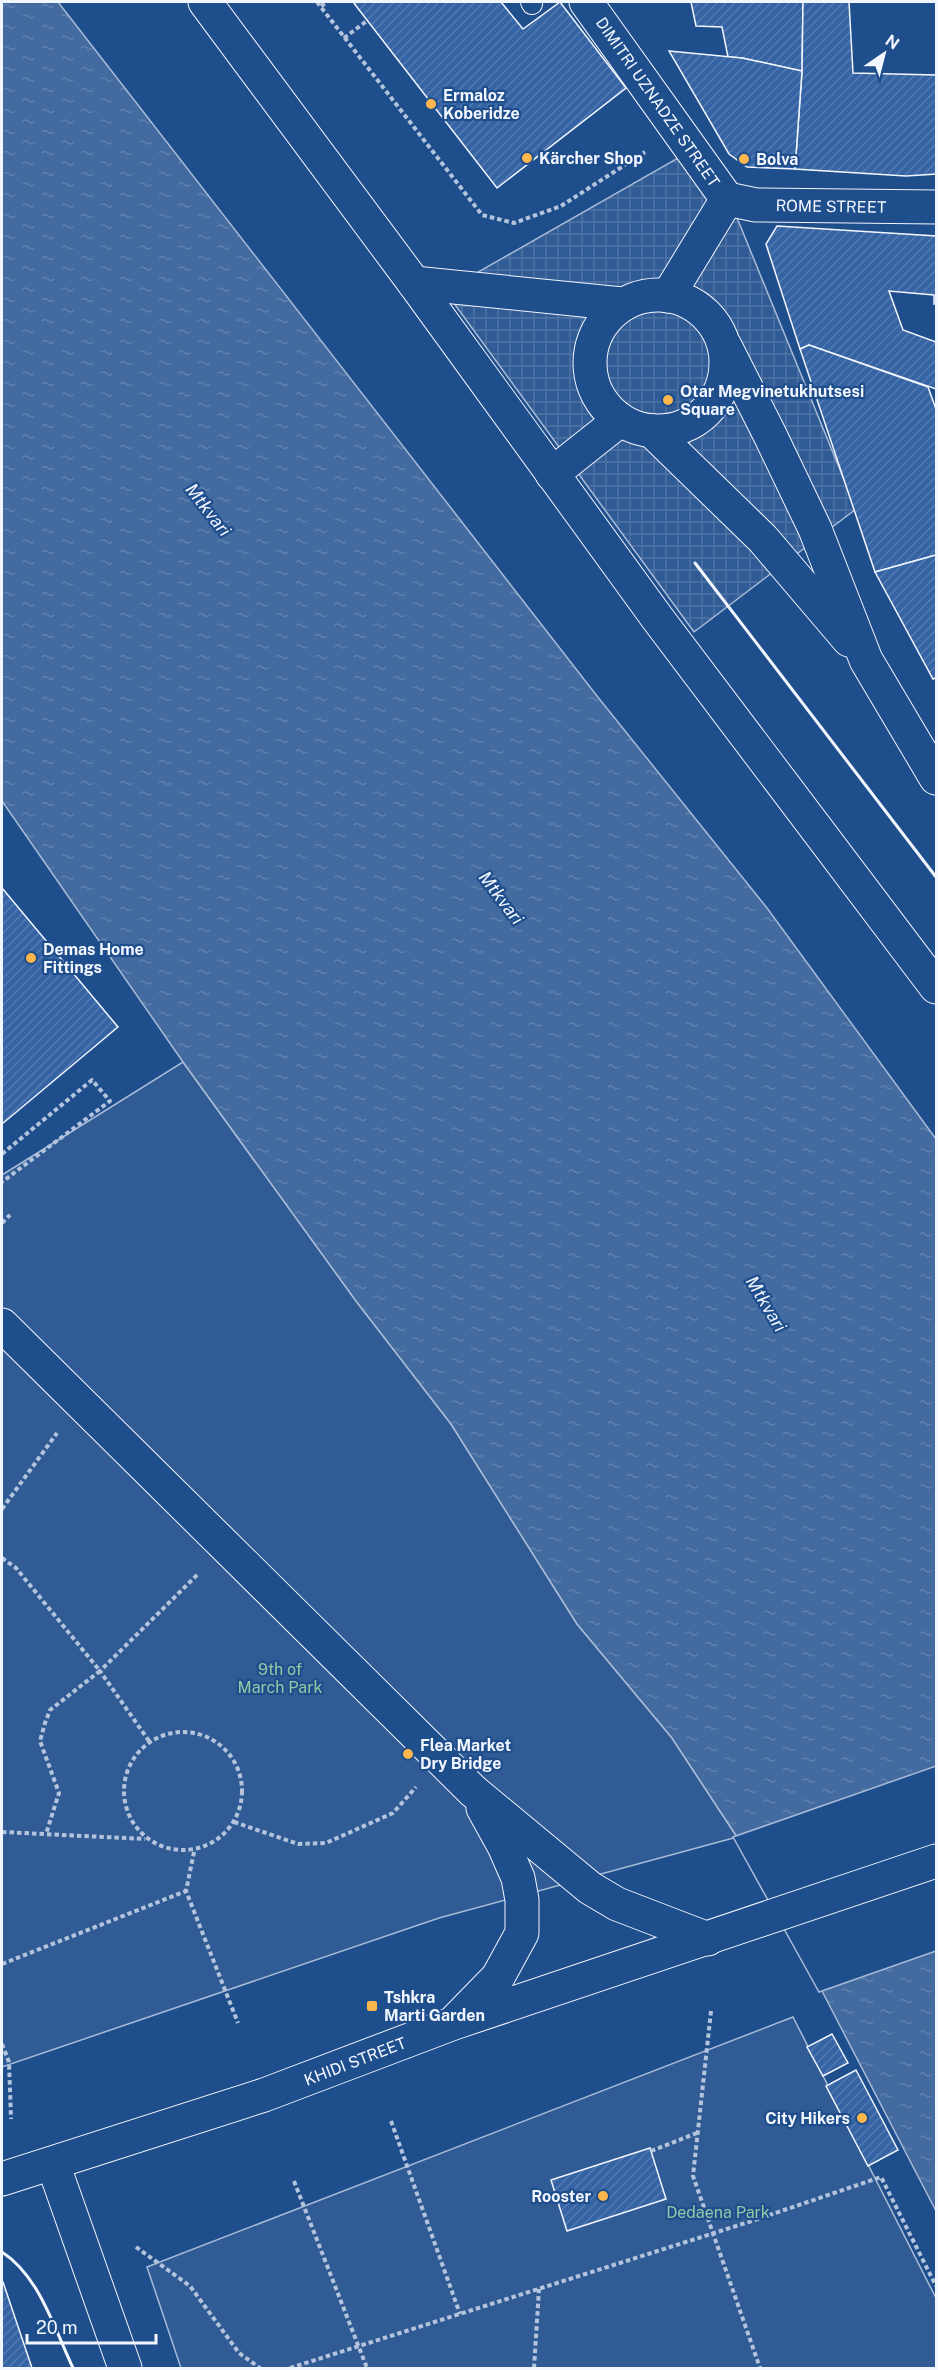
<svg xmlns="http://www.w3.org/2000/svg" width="938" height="2370" viewBox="0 0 938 2370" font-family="'Public Sans',sans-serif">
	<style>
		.built { fill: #305b95; stroke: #a8bbd7; stroke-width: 1.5 }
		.plaza { fill: url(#plaza-grid); stroke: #a8bbd7; stroke-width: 1.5 }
		.water { fill: url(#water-ripples); stroke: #a8bbd7; stroke-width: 1.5 }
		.pier { fill: #1f4e8c; stroke: #a8bbd7; stroke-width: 1.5 }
		.building { fill: url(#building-hatch); stroke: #f2f6ff; stroke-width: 1.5 }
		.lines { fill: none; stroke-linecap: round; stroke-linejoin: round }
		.service-casing { stroke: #f2f6ff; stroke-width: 22 }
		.minor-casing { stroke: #f2f6ff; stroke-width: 35 }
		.tertiary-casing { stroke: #f2f6ff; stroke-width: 35 }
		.primary-casing { stroke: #f2f6ff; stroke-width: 35 }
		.path { stroke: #b3c4dc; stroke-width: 4; stroke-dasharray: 4.5 3; stroke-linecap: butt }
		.service { stroke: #1f4e8c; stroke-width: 20 }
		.minor { stroke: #1f4e8c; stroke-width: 33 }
		.tertiary { stroke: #1f4e8c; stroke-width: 33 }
		.primary { stroke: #1f4e8c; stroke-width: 33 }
		.wall { stroke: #f2f6ff; stroke-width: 3 }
		.poi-dot { fill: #ffb74d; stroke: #1f4e8c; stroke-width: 2 }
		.labels { text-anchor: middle; stroke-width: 4.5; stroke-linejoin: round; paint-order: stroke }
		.poi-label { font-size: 16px; font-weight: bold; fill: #f2f6ff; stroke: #1f4e8c; text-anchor: start }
		.street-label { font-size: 16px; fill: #f2f6ff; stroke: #1f4e8c }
		.park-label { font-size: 16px; fill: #97c8a6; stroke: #1f4e8c }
		.water-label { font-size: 18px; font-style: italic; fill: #f2f6ff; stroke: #1f4e8c }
	</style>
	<defs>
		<pattern id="plaza-grid" width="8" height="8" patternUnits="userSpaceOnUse" patternTransform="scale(1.5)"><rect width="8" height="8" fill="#305b95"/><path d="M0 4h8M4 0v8" fill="none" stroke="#4e73a5"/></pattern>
		<pattern id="water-ripples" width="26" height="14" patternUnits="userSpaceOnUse" patternTransform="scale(1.5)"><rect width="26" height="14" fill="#446ba0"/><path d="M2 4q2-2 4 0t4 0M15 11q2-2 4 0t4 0" fill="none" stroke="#5f81ae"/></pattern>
		<pattern id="building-hatch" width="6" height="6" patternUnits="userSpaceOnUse" patternTransform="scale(1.5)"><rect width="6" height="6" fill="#3563a3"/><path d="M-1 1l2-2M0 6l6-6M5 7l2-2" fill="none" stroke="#537ab1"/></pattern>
	</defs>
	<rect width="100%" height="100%" fill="#1f4e8c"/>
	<g class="built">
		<path d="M183 1062 356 1301 451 1424 577 1624 672 1738 737 1837 439 1918 2 2067V1175Z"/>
		<path d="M793 2017 936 2298V2368H181L147 2267Z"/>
	</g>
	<path class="plaza" d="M706 142 856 509 694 632 445 291Z"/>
	<path class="water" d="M2 2H58L597 696 767 908 936 1139V2211L823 1993 737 1837 672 1738 577 1624 451 1424 356 1301 183 1062 2 801Z"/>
	<path class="pier" d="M936 1766V1951L819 1992 733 1837Z"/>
	<g class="building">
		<path d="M353 2H501L523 29 560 2 626 88 497 188Z"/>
		<path d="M691 2H803L802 71 742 58 728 57 722 27 696 26Z"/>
		<path d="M803 2H849L853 73 936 75V174L906 176 795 169 802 71Z"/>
		<path d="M669 51 742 58 802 71 795 169 747 167 729 154Z"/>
		<path d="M777 226 936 236V304H934V295L889 291 903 330 936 342V389L809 345 800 349 766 244Z"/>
		<path d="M809 345 928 387 936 409V555L875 572 800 349Z"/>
		<path d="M936 555V678L933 679 875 572Z"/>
		<path d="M2 888 118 1027 2 1124Z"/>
		<path d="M832 2034 848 2063 823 2076 807 2047Z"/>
		<path d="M856 2070 898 2150 868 2166 826 2086Z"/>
		<path d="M650 2148 666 2199 567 2231 551 2180Z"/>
		<path d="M2 2281 3 2282 32 2368H2Z"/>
	</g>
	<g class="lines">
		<defs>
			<path id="service" d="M531 2 532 4"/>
			<g id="minor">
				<path d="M586 2 727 199"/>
				<path d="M727 199 756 205 936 207"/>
				<path d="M668 296 727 199"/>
			</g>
			<g id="tertiary">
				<path d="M414 283 622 304"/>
				<circle cx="658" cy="363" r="68"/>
				<path d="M725 346 770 435 815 529 866 660 936 778"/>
				<path d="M652 431 763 539 849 640"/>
				<path d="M552 474 620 420"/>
				<path d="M2 1325 473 1791 590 1888 617 1904 708 1939"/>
				<path d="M457 2019 498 1977 522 1933V1900L518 1878 504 1846 483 1808"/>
				<path d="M53 2164 125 2368"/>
				<path d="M2 2179 264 2095 454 2023 936 1861"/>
			</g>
			<path id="primary" d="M205 2 414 283 658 619 936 987"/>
		</defs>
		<use href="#service" class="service-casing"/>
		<use href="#minor" class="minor-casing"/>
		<use href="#tertiary" class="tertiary-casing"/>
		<use href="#primary" class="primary-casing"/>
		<g class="path">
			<path d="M317 2 482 215 514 223 561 206 645 152"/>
			<path d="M321 6 327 2"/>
			<path d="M344 38 368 20"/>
			<path d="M2 1154 92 1080 110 1101 2 1182"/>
			<path d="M2 1223 10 1215"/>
			<path d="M2 1509 57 1433"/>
			<path d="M2 1558 16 1568 100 1671 50 1710 45 1723 40 1741 59 1793 46 1834"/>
			<circle cx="183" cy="1791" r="59"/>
			<path d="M149 1741 100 1671 198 1574"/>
			<path d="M234 1822 298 1844 326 1843 393 1813 416 1787"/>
			<path d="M2 1832 145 1839"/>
			<path d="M194 1852 186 1891 238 2023"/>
			<path d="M2 1964 186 1891"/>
			<path d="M711 2011 693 2176 760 2368"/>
			<path d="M2 2044 9 2062 11 2119"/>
			<path d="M391 2121 460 2314"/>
			<path d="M651 2151 697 2133"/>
			<path d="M294 2181 367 2368"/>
			<path d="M136 2247 190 2286 239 2353 260 2368"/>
			<path d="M290 2368 755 2220 881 2177 936 2286"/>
			<path d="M534 2368 539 2289"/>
		</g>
		<use href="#service" class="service"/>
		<use href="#minor" class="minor"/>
		<use href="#tertiary" class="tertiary"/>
		<use href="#primary" class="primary"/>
		<g class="wall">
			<path d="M695 563 936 877"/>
			<path d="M2 2252C40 2277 54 2328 73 2368"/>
		</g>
	</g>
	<g class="poi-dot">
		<circle cx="431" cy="104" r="6"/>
		<circle cx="527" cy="158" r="6"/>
		<circle cx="744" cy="159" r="6"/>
		<circle cx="668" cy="400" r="6"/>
		<circle cx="31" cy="958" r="6"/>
		<circle cx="408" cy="1754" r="6"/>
		<rect x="366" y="2000" width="12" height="12" rx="3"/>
		<circle cx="862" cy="2118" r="6"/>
		<circle cx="603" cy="2196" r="6"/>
	</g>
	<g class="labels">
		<g class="poi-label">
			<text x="443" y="101">Ermaloz<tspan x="443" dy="18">Koberidze</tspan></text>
			<text x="539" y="164">Kärcher Shop</text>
			<text x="756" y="165">Bolva</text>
			<text x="680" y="397">Otar Megvinetukhutsesi<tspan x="680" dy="18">Square</tspan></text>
			<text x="43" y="955">Demas Home<tspan x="43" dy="18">Fittings</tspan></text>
			<text x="420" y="1751">Flea Market<tspan x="420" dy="18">Dry Bridge</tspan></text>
			<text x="384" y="2003">Tshkra<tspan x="384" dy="18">Marti Garden</tspan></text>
			<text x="850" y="2124" text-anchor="end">City Hikers</text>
			<text x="591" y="2202" text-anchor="end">Rooster</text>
		</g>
		<g class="street-label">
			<text transform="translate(658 102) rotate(55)" y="6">DIMITRI UZNADZE STREET</text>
			<text transform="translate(831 206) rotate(1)" y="6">ROME STREET</text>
			<text transform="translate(355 2061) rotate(-21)" y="6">KHIDI STREET</text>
		</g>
		<g class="park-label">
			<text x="280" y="1675">9th of<tspan x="280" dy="18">March Park</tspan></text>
			<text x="718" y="2218">Dedaena Park</text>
		</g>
		<g class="water-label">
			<text transform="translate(208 510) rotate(52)" y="6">Mtkvari</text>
			<text transform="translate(501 898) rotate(53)" y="6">Mtkvari</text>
			<text transform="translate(766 1304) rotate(59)" y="6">Mtkvari</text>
		</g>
	</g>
	<rect width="938" height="2370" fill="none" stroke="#f2f6ff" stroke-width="6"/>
	<g transform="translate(884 54) rotate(35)" stroke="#1f4e8c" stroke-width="4.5" paint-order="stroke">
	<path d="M0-4.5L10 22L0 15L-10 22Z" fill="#f2f6ff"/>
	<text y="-9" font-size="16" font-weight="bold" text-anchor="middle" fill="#f2f6ff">N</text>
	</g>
	<path d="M27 2334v9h129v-9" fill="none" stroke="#f2f6ff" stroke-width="3"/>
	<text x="36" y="2334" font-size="18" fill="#f2f6ff" stroke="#1f4e8c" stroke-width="4.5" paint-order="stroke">20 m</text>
</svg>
